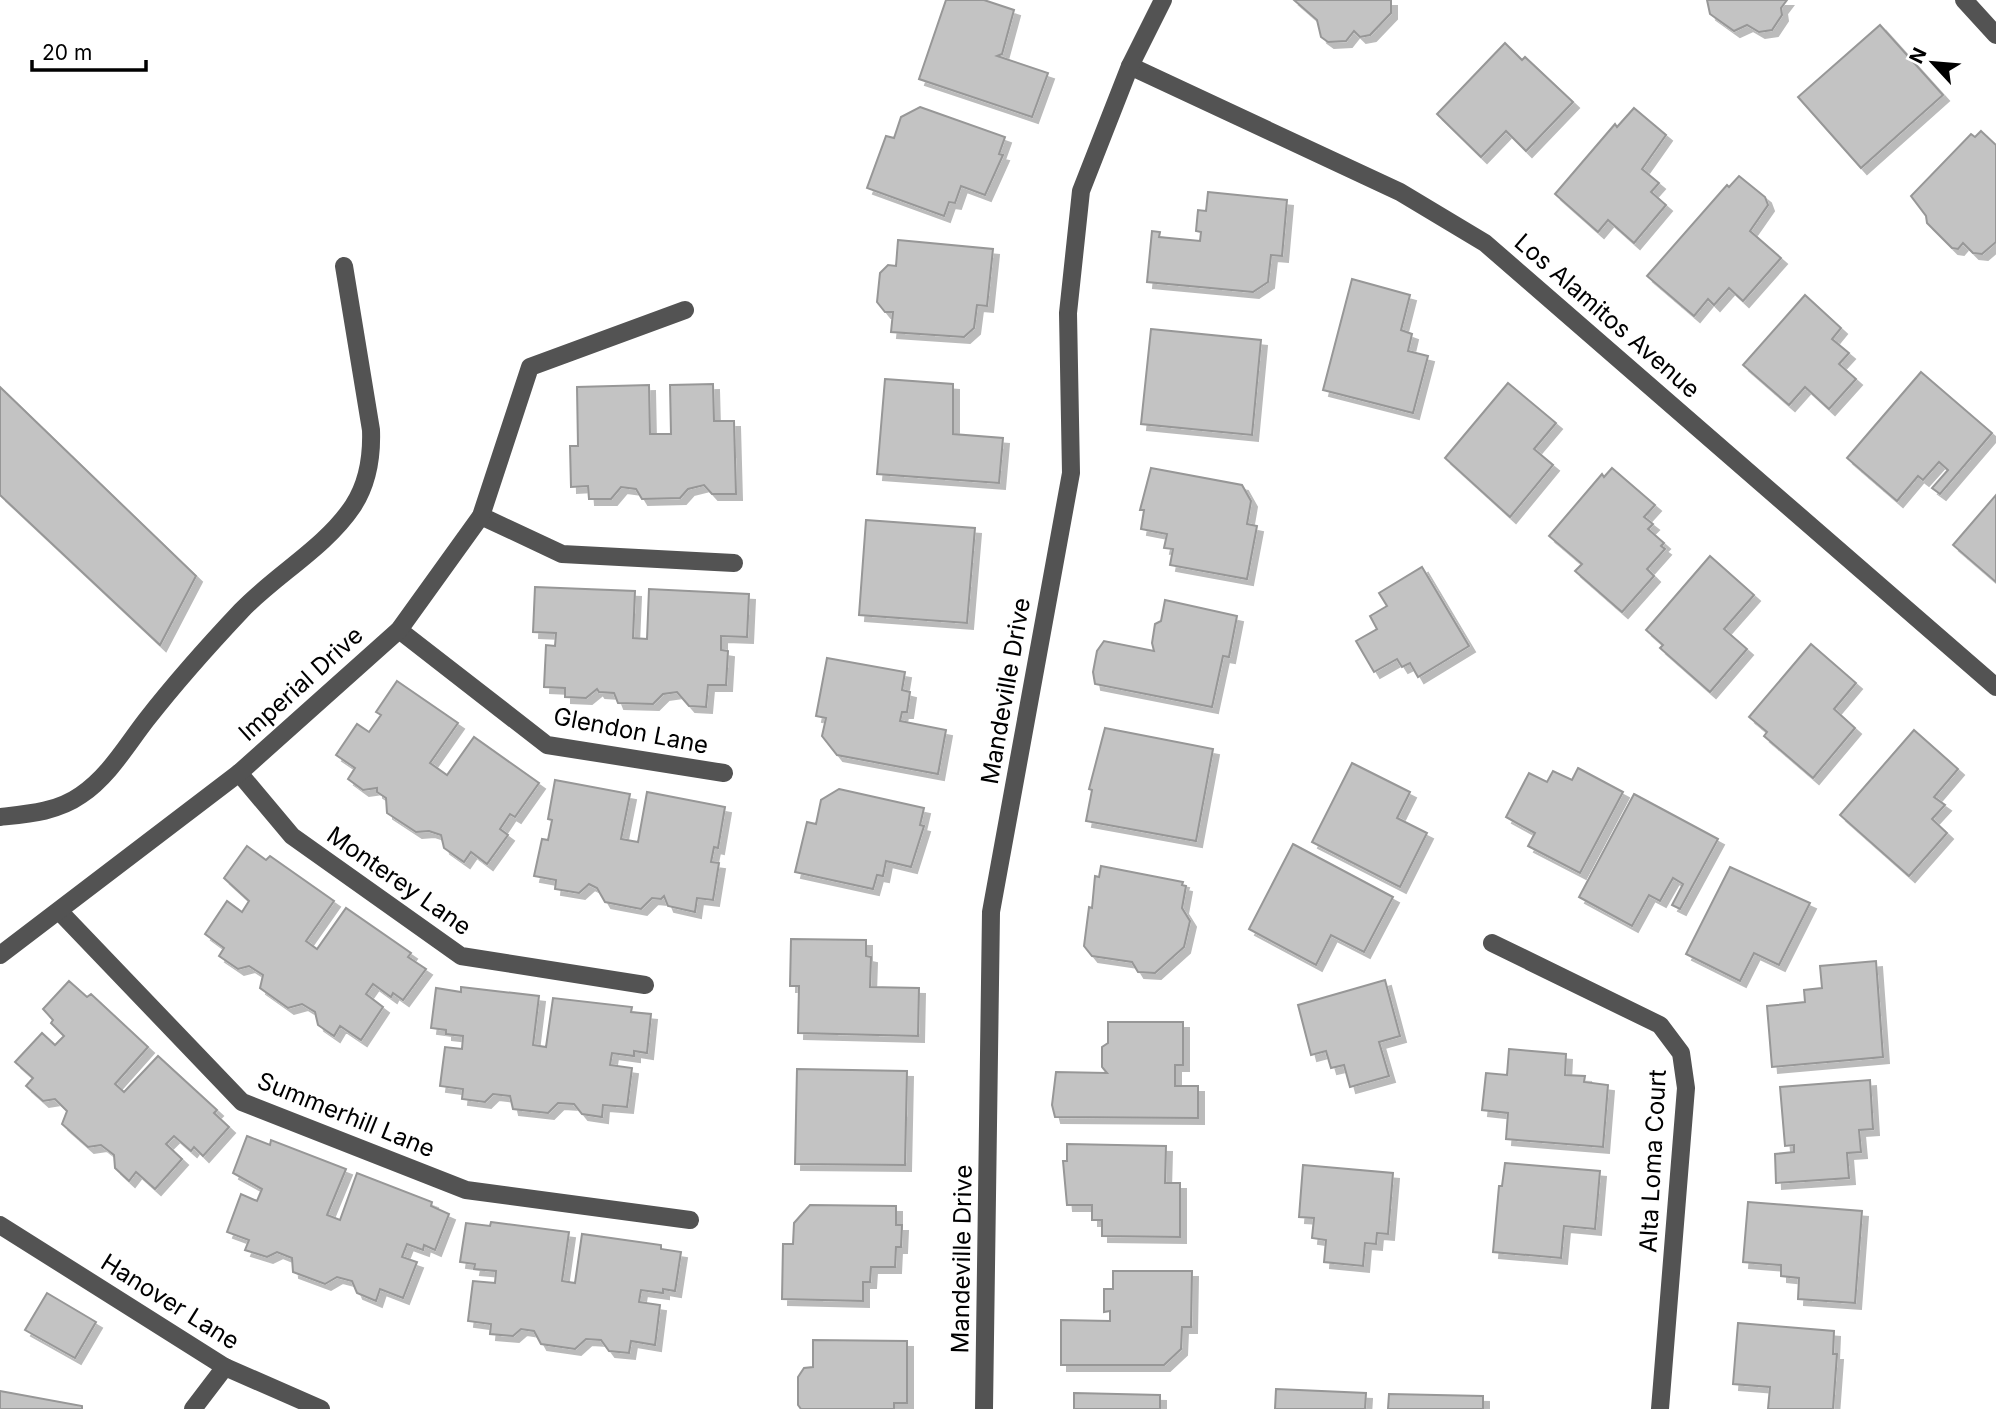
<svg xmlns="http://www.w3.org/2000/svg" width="1996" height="1409" viewBox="0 0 1996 1409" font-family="Inter,sans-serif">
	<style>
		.building { fill: #c3c3c3; stroke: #979797; stroke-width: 2; filter: url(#shadow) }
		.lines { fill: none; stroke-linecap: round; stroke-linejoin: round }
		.minor { stroke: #535353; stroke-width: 18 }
		.labels { text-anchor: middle; stroke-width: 5; stroke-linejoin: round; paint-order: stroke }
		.street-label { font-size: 24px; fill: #000; stroke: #fff }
	</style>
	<defs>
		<filter id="shadow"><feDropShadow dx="6" dy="6" stdDeviation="0" flood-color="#0004"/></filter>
	</defs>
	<rect width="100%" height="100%" fill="#fff"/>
	<g class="building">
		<path d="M946 0H984L1014 10 1002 54 997 56 1048 73 1032 117 919 79Z"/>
		<path d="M1294 0H1391V13L1370 35 1360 37 1354 31 1346 41 1328 42 1321 37 1317 20Z"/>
		<path d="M1707 0H1787L1781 8 1782 15 1772 30 1759 32 1747 25 1734 31 1710 14Z"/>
		<path d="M1880 25 1943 95 1861 168 1798 97Z"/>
		<path d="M1505 43 1522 60 1525 57 1573 102 1526 151 1506 131 1481 157 1437 114Z"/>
		<path d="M920 107 1005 137 999 154 1003 155 985 195 961 186 955 203 949 202 944 216 867 188 886 136 894 138 901 117Z"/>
		<path d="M1634 108 1666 135 1642 169 1659 183 1651 192 1666 205 1634 243 1608 220 1598 232 1555 194 1615 124 1617 127Z"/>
		<path d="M1981 131 1996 145V242L1982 254 1973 253 1963 243 1958 249 1952 248 1927 223 1926 216 1911 196 1971 134 1975 137Z"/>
		<path d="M1739 176 1765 197 1768 205 1750 231 1781 258 1743 301 1729 288 1714 305 1708 299 1694 316 1647 276 1727 185 1729 187Z"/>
		<path d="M1208 192 1287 200 1282 256 1271 255 1268 282 1253 292 1147 282 1152 231 1160 232 1159 237 1200 241 1201 232 1196 231 1198 210 1206 211Z"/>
		<path d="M898 240 993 249 987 306 977 305 974 328 964 337 891 332 893 312H885L877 302 880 273 888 265 896 266Z"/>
		<path d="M1352 279 1410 295 1401 330 1412 334 1408 351 1428 356 1413 413 1323 390Z"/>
		<path d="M1805 295 1841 328 1832 339 1849 353 1839 364 1856 379 1829 409 1805 387 1789 405 1743 365Z"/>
		<path d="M1151 329 1261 340 1252 435 1141 424Z"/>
		<path d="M1921 372 1992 433 1940 494 1932 488 1948 470 1939 462 1923 480 1918 476 1897 501 1847 458Z"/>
		<path d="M885 379 953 384V434L1003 438 999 483 877 474Z"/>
		<path d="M1508 383 1556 423 1534 449 1553 465 1510 517 1445 458Z"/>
		<path d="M713 384 714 421H734L736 494H712L704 485 688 489 680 498 642 499 636 489 621 487 611 499H589L588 486 571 487 570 446H578L577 387 649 385 650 434H671L670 385Z"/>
		<path d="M0 387 196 576 160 645 0 495Z"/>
		<path d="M1151 468 1242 485 1251 501 1247 524 1257 526 1247 579 1170 565 1173 549 1164 548 1167 534 1141 529 1144 510H1140Z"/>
		<path d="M1612 468 1655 505 1644 517 1653 524 1648 529 1664 543 1661 546 1665 549 1647 569 1654 576 1622 612 1575 571 1582 564 1549 536 1602 474 1604 477Z"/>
		<path d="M1996 495V582L1953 545Z"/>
		<path d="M866 520 975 528 967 623 859 615Z"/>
		<path d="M1710 556 1754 595 1724 629 1747 649 1710 692 1660 648 1663 645 1646 630Z"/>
		<path d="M1422 567 1469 646 1418 677 1410 663 1402 667 1397 659 1374 672 1356 641 1377 629 1370 616 1387 606 1379 593Z"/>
		<path d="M535 587 635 591 633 638 647 639 649 589 749 594 747 637 721 636V650L728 651 726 685H708L706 707 689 706 677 692 663 694 653 704 618 703 614 693 599 692 597 689 586 698 565 697V688L544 687 546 645 555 646 556 633 533 632Z"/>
		<path d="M1165 600 1237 616 1229 657 1223 656 1212 707 1095 684 1093 672 1097 651 1104 641 1154 651 1152 643 1155 624 1161 621Z"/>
		<path d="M1811 644 1856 683 1834 709 1855 728 1813 778 1764 736 1767 732 1749 717Z"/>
		<path d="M827 658 905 672 902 690 910 692 907 712H902L900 721 946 730 938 774 837 755 822 736 826 718 816 716Z"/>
		<path d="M397 681 458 723 430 763 447 775 474 737 539 783 515 817 510 814 500 829 508 835 487 864 471 852 464 862 444 848 441 835 429 831 416 832 387 813 386 798 377 792V788L363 790 348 779 355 768 336 755 357 724 369 732 381 715 376 712Z"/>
		<path d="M1105 728 1213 749 1196 841 1086 821 1092 790 1089 789Z"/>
		<path d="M1914 730 1958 769 1934 797 1945 805 1932 819 1947 833 1909 876 1840 815Z"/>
		<path d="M1352 763 1410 792 1397 818 1427 833 1400 887 1312 842Z"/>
		<path d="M1578 768 1623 792 1580 873 1528 846 1535 833 1506 817 1529 773 1547 782 1553 771 1572 780Z"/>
		<path d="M555 780 630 794 621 839 638 842 647 792 725 807 718 848 714 847 711 862 719 863 713 900 697 898 695 912 668 906 664 896 661 899 652 898 641 909 605 902 597 888 589 884 579 893 555 889 556 880 534 876 542 839 548 840 552 820 548 819Z"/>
		<path d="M839 789 924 808 920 825 924 826 911 867 886 861 883 876 877 875 873 889 795 872 807 822 816 824 821 800Z"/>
		<path d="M1634 794 1718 839 1680 909 1672 905 1683 884 1673 878 1660 901 1649 895 1632 926 1579 897Z"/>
		<path d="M1293 844 1393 897 1364 952 1331 935 1316 965 1249 929Z"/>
		<path d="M247 846 266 860 270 856 334 901 306 941 317 949 346 908 411 953 408 957 426 969 403 1000 393 993 391 997 373 984 366 994 383 1007 361 1040 340 1026 334 1036 318 1025 315 1012 302 1004 288 1008 260 988 263 975 249 966 238 969 219 956 224 948 205 934 227 901 242 912 249 901 224 878Z"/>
		<path d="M1101 866 1183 882 1182 885 1186 886 1182 908 1190 921 1184 947 1155 973 1138 972 1132 962 1092 956 1084 946 1089 907 1092 908 1095 876 1099 877Z"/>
		<path d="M1730 867 1810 903 1779 965 1754 953 1740 981 1686 954Z"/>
		<path d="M791 939 866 940V956L871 957 870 987 919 988 918 1036 798 1033 799 986H790Z"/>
		<path d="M1876 961 1883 1057 1772 1067 1767 1006 1805 1002 1804 990 1822 988 1820 966Z"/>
		<path d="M1385 980 1400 1036 1379 1042 1389 1076 1350 1087 1344 1065 1331 1068 1326 1051 1311 1055 1298 1005Z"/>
		<path d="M69 981 87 997 91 994 148 1047 115 1084 124 1092 158 1056 217 1110 214 1113 229 1127 203 1156 194 1147 191 1151 174 1136 166 1144 182 1159 155 1189 136 1172 129 1181 115 1168 114 1155 101 1145 88 1147 62 1124 67 1111 55 1099 43 1101 26 1086 33 1078 15 1062 42 1033 55 1045 64 1036 51 1023 53 1020 43 1009Z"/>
		<path d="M461 987 539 996 533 1045 546 1047 553 998 632 1007 631 1012 651 1014 647 1053 634 1051V1056L612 1053 610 1065 632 1068 627 1107 603 1105 602 1117 582 1114 574 1104 558 1103 548 1113 513 1109 510 1096 493 1094 485 1102 462 1099 463 1089 440 1086 445 1047 462 1049 463 1036 446 1034V1030L431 1028 436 988 461 992Z"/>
		<path d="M1108 1022H1183V1065H1175V1086H1198V1118L1055 1117 1052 1105 1056 1072 1107 1073 1102 1067V1047L1108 1043Z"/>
		<path d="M1509 1049 1566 1054 1565 1075 1585 1076 1584 1082 1608 1085 1603 1147 1506 1139 1508 1113 1482 1110 1486 1073 1507 1075Z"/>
		<path d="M797 1069 907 1071 905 1165 795 1164Z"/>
		<path d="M1870 1080 1873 1129 1859 1130 1861 1152 1847 1153 1849 1178 1776 1183 1775 1154 1794 1152V1145L1785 1146 1780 1087Z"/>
		<path d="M247 1136 270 1145 271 1140 346 1169 327 1215 340 1220 357 1173 432 1202 431 1206 449 1214 435 1250 424 1245 423 1250 407 1244 402 1257 417 1262 403 1298 380 1289 376 1301 357 1293 352 1281 337 1277 325 1284 293 1272 292 1258 277 1252 267 1257 245 1250 249 1240 227 1232 241 1194 257 1201 262 1189 233 1173Z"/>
		<path d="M1067 1144 1166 1146 1165 1183H1180V1237L1102 1236V1220H1092V1205H1067L1063 1161H1067Z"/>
		<path d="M1505 1163 1600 1171 1595 1229 1564 1226 1561 1258 1493 1252 1499 1186H1502Z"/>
		<path d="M1303 1165 1393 1173 1388 1234 1377 1233 1376 1244 1365 1243 1363 1266 1324 1262 1326 1240 1312 1238 1314 1218 1299 1217Z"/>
		<path d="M1748 1202 1862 1211 1855 1303 1798 1299 1799 1278 1781 1276V1265L1743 1262Z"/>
		<path d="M810 1205 896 1206V1225H902L901 1247H896L895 1267H871L870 1282H863V1301L782 1299 783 1244H793L794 1223Z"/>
		<path d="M491 1222 569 1232 562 1281 575 1283 582 1234 661 1245V1249L681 1252 675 1291 663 1289V1293L641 1290 639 1302 660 1305 655 1345 631 1341 629 1353 609 1351 601 1340 586 1339 575 1349 541 1344 534 1331 521 1329 513 1336 490 1334 491 1324 468 1321 473 1281 495 1283 496 1271 474 1269 475 1264 460 1262 466 1223 490 1226Z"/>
		<path d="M1113 1271H1192L1191 1327H1182L1181 1349 1164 1365H1061V1320L1110 1321V1311L1104 1312V1289H1113Z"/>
		<path d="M47 1293 96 1322 75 1358 25 1330Z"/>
		<path d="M1738 1323 1834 1331 1833 1354H1837L1833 1409H1768L1770 1387 1733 1384Z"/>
		<path d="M813 1340 907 1341V1403H894V1409H801L798 1405V1377L804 1368 813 1367Z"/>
		<path d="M1276 1389 1366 1393 1365 1409H1275Z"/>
		<path d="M0 1391 82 1406V1409H0Z"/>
		<path d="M1074 1393 1160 1395V1409H1074Z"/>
		<path d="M1389 1394 1483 1396V1409H1388Z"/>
	</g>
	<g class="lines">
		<g class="minor">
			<path d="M1964 0 1996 35"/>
			<path d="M1130 66 1400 192 1485 243 1996 687"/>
			<path d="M481 516 562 554 734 563"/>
			<path d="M399 630 547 745 724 773"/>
			<path d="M239 773 292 836 461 956 645 985"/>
			<path d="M0 817C28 814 57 812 81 795 109 776 126 746 147 719 176 682 208 646 241 611 275 575 325 548 353 506 368 483 372 458 371 430L344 266"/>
			<path d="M60 912 242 1102 466 1190 690 1220"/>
			<path d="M1492 943 1660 1025 1681 1053 1686 1088 1660 1409"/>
			<path d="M0 955 239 773 399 630 481 516 530 367 685 310"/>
			<path d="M0 1225 225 1367 321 1409"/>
			<path d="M193 1409 225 1367"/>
			<path d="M984 1409 991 912 1071 473 1068 313 1081 191 1130 66 1163 0"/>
		</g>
	</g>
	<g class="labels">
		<g class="street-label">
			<text transform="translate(1607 316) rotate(41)" y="8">Los Alamitos Avenue</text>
			<text transform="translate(301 684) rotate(-42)" y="8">Imperial Drive</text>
			<text transform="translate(1006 691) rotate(-80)" y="8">Mandeville Drive</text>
			<text transform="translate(631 731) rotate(11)" y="8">Glendon Lane</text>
			<text transform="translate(399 881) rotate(35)" y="8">Monterey Lane</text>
			<text transform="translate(346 1115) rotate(22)" y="8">Summerhill Lane</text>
			<text transform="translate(1653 1161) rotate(-87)" y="8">Alta Loma Court</text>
			<text transform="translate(962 1259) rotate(-89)" y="8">Mandeville Drive</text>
			<text transform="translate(170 1302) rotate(32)" y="8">Hanover Lane</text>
		</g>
	</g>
	<g transform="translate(1933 63) rotate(296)" stroke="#ffffff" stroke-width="5" paint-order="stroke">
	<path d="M0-5L12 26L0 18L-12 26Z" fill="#000000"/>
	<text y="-10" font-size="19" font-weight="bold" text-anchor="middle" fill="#000000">N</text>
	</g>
	<path d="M32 60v10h114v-10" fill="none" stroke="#000000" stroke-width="3.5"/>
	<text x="42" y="60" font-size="21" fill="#000000" stroke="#ffffff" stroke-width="5" paint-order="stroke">20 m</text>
</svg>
